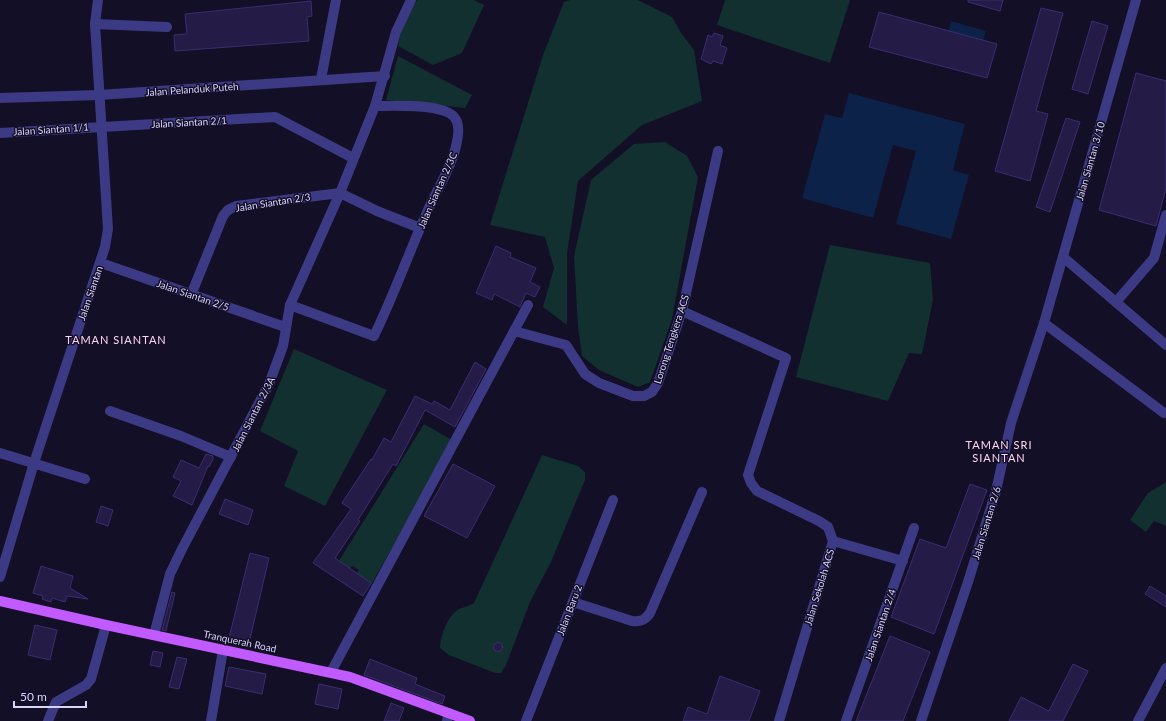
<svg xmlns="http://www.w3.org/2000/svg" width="1166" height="721" viewBox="0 0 1166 721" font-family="Lato,sans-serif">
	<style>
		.green { fill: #12302f }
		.water { fill: #0c2248 }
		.building { fill: #241b47; stroke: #3b2d73 }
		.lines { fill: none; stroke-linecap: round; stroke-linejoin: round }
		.minor { stroke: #3d3a85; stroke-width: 10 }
		.major { stroke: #c25bff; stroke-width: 10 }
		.labels { text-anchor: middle; stroke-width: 3; stroke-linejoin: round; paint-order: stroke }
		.street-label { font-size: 10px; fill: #d9d4ff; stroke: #130f26 }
		.neighbourhood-label { font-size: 11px; letter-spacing: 1px; fill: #ffd6f0; stroke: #130f26 }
	</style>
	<rect width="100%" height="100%" fill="#130f26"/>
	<g class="green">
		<path d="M417 0H474L484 5 462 53 433 65 398 46 402 28Z"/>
		<path d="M570 0H638L672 17 681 33 694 50 702 101 642 125 578 181 567 254V325L543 307 554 268 545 237 490 225 543 55 564 2Z"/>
		<path d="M725 0H850L830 63 717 25Z"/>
		<path d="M398 56 472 95 465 108 386 100Z"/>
		<path d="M665 142 687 156 698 177 672 319 650 382 638 387 599 370 582 356 578 327 574 256 591 180 634 144Z"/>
		<path d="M830 245 930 263 933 300 922 354 909 353 888 401 796 377Z"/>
		<path d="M294 349 387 390 325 506 284 486 298 451 260 431Z"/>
		<path d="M424 424 452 440 371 585 355 575 359 570 352 566 348 572 337 564Z"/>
		<path d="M542 455 578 466 585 472V480L551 562 530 602 506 665 501 673H495L449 655 440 648C441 635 447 616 459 609 464 607 469 606 474 603Z"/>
		<path d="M1166 482V526L1154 521 1146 532 1130 520 1148 493Z"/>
	</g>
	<g class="water">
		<path d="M951 21 986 31 981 47 947 38Z"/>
		<path d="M849 93 965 124 953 170 969 175 951 239 896 224 916 151 893 145 873 218 802 198 825 114 842 118Z"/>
	</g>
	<g class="building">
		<path d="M968 0H1003L1000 11 968 2Z"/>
		<path d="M311 1 312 16 307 17 309 41 175 51 174 35 187 34 185 14Z"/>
		<path d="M1041 8 1063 13 1036 111 1048 114 1030 181 995 171Z"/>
		<path d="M879 12 997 44 987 78 869 47Z"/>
		<path d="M1092 21 1108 26 1088 94 1072 89Z"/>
		<path d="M714 33 723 36 720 45 727 48 722 64 713 61 711 64 701 59 708 35 712 37Z"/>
		<path d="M1136 73 1166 81V188L1156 226 1099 210Z"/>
		<path d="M1066 118 1080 122 1050 212 1036 207Z"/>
		<path d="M496 246 511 253 510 257 536 268 530 282 540 287 535 297 526 293 520 307 494 294 492 300 476 293Z"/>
		<path d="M475 362 486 369 455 427 425 410 396 466 393 464 358 520 360 521 335 558 371 583 363 596 313 563 351 509 342 503 371 459 372 460 384 438 391 442 415 396 432 404 434 401 450 410Z"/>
		<path d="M206 454 213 456V459L209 467 208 466 192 505 173 496 181 481 173 477 181 460 199 468Z"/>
		<path d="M453 464 495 486 467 538 424 516Z"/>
		<path d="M970 484 987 490 934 634 891 617 920 539 946 548Z"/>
		<path d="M225 499 253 510 248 525 219 514Z"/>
		<path d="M101 506 113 510 108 526 96 522Z"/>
		<path d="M250 553 269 558 249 643 229 638Z"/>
		<path d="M41 566 73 576 70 588 88 599 67 596 65 602 52 598 51 602 42 599 43 596 33 593Z"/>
		<path d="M1150 586 1166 596V607L1145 594Z"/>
		<path d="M172 592 175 593 166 631 162 630Z"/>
		<path d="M35 625 57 630 50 660 28 655Z"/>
		<path d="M890 636 930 652 903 721H856Z"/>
		<circle cx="498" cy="647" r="4.5"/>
		<path d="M153 651 163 653 160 667 150 665Z"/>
		<path d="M177 657 187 659 179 689 169 687Z"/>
		<path d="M370 659 417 678 415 684 445 696 442 704 364 675Z"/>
		<path d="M1073 664 1088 671 1063 721H1009L1021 697 1049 711Z"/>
		<path d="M229 667 266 674 262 694 225 686Z"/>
		<path d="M720 676 760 691 749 721H683L688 707 707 714Z"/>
		<path d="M319 684 342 689 338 709 315 704Z"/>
		<path d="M391 703 404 708 399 721H384Z"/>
	</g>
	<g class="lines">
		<g class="minor">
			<path d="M95 24 167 27"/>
			<path d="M321 79 336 0"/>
			<path d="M0 98 99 95 385 76"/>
			<path d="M0 133 275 117 353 158"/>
			<path d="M1063 257 1166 345"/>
			<path d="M101 263 285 327"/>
			<path d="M191 295 223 216 228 210 236 206 340 193 377 211 420 228"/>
			<path d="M1116 302 1154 258 1166 215"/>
			<path d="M290 305 374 336C394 295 409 252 428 210 437 189 451 169 456 146 458 138 461 124 454 117 443 103 392 106 375 106"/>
			<path d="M682 311 786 358 748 475 751 483 757 491 819 521 828 527 833 541 779 721"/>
			<path d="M1044 323 1164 413"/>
			<path d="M514 331 566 345 585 374 599 383 633 396H644L652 392 658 383 682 311 718 151"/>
			<path d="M110 411 181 436 231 457"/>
			<path d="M0 453 85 479"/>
			<path d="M833 541 903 561"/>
			<path d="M0 577 34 463 105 247 108 229 95 24 98 0"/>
			<path d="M573 602 632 621C641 622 645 620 650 613L702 492"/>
			<path d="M154 635 170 574 182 549 269 384 283 346 290 305 340 193 375 106 396 32 411 0"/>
			<path d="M331 672 528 305"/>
			<path d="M48 721 56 702 86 685 91 679 106 625"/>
			<path d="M211 721 223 650"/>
			<path d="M447 721 449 713"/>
			<path d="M526 721 613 500"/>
			<path d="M846 721 914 528"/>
			<path d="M921 721 968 582 996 491 1011 423 1044 323 1136 0"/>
			<path d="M1138 721 1166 668"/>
		</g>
		<path class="major" d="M0 601 106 625 350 677 470 721"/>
	</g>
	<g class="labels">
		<g class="street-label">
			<text transform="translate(192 89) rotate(-4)" y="4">Jalan Pelanduk Puteh</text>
			<text transform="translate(189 122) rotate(-3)" y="4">Jalan Siantan 2/1</text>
			<text transform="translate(51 129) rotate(-4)" y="4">Jalan Siantan 1/1</text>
			<text transform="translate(1090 161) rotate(-74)" y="4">Jalan Siantan 3/10</text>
			<text transform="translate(437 190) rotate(-66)" y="4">Jalan Siantan 2/3C</text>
			<text transform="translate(273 202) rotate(-9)" y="4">Jalan Siantan 2/3</text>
			<text transform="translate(90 293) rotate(-71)" y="4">Jalan Siantan</text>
			<text transform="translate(193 295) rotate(19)" y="4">Jalan Siantan 2/5</text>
			<text transform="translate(671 339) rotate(-72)" y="4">Lorong Tengkera ACS</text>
			<text transform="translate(253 414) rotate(-63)" y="4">Jalan Siantan 2/3A</text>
			<text transform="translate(986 523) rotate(-73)" y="4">Jalan Siantan 2/6</text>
			<text transform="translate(819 587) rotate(-73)" y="4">Jalan Sekolah ACS</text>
			<text transform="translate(569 610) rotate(-69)" y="4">Jalan Baru 2</text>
			<text transform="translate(880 625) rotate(-71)" y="4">Jalan Siantan 2/4</text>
			<text transform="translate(240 641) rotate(12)" y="4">Tranquerah Road</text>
		</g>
		<g class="neighbourhood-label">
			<text x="116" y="344">TAMAN SIANTAN</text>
			<text x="999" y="449">TAMAN SRI<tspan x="999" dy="13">SIANTAN</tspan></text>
		</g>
	</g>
	<path d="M14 701v6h72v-6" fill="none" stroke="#d9d4ff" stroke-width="2"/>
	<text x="20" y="701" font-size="12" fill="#d9d4ff" stroke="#130f26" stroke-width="3" paint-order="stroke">50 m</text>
</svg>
